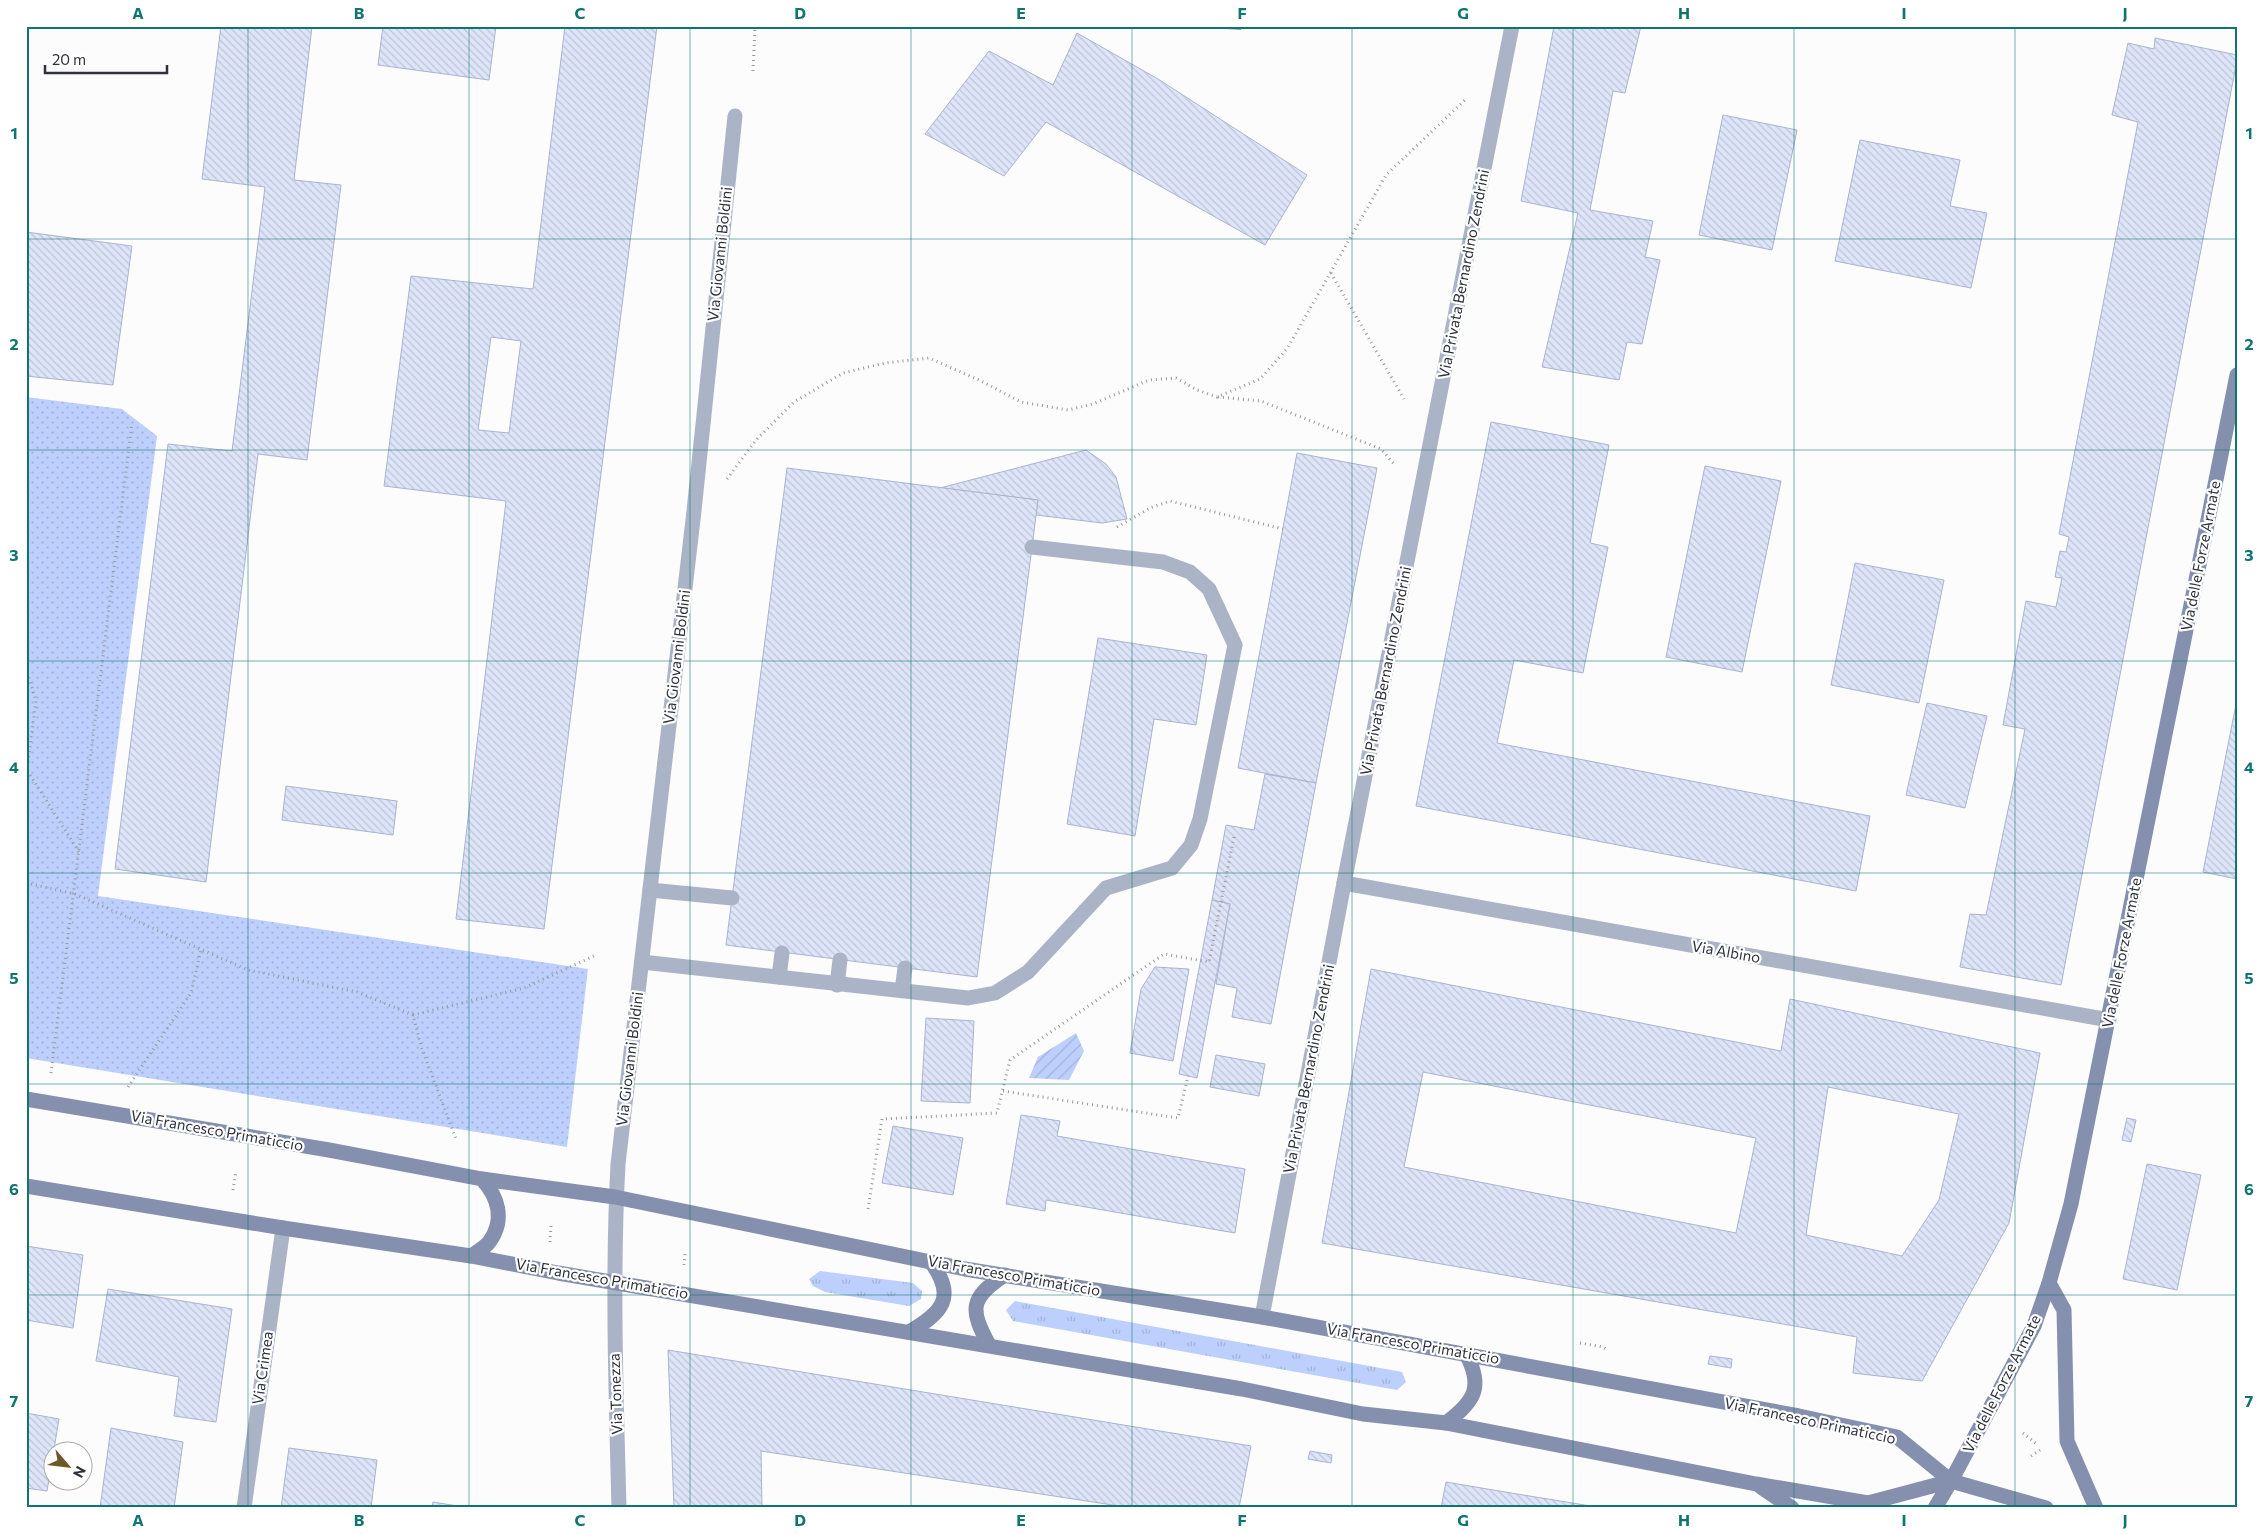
<svg xmlns="http://www.w3.org/2000/svg" width="2263" height="1534" viewBox="0 0 2263 1534" font-family="Commissioner,sans-serif">
	<style>
		.grass { fill: url(#grass-tufts) }
		.park { fill: url(#park-dots) }
		.garden { fill: url(#garden-furrows) }
		.water { fill: url(#water-rules) }
		.building { fill: url(#building-back-hatch); stroke: #a8b4d1; fill-rule: evenodd }
		.lines { fill: none; stroke-linecap: round; stroke-linejoin: round }
		.path { stroke: #96999e; stroke-width: 3; stroke-dasharray: 1 4; stroke-linecap: butt }
		.lane { stroke: #abb4c7; stroke-width: 15 }
		.street { stroke: #abb4c7; stroke-width: 15 }
		.secondary { stroke: #8490ad; stroke-width: 15 }
		.grid { fill: none; stroke: #0f766e; stroke-width: 1; stroke-opacity: 0.55 }
		.labels { text-anchor: middle; stroke-width: 4.5; stroke-linejoin: round; paint-order: stroke }
		.street-label { font-size: 15px; fill: #2d323d; stroke: #fff }
		.neatline { fill: none; stroke: #0f766e; stroke-width: 2 }
		.grid-label { font-size: 16px; text-anchor: middle; font-weight: bold; fill: #0f766e }
	</style>
	<defs>
		<pattern id="grass-tufts" width="24" height="20" patternUnits="userSpaceOnUse" patternTransform="scale(1.25)"><rect width="24" height="20" fill="#bdcffc"/><path d="M3 7l-1-3M5 7V3M7 7l1-3M15 17l-1-3M17 17v-4M19 17l1-3" fill="none" stroke="#a3b2d9"/></pattern>
		<pattern id="park-dots" width="8" height="8" patternUnits="userSpaceOnUse" patternTransform="scale(1.25)"><rect width="8" height="8" fill="#bdcffc"/><path d="M2 2h.1M6 6h.1" fill="none" stroke="#a3b2d9" stroke-width="1.8" stroke-linecap="round"/></pattern>
		<pattern id="garden-furrows" width="10" height="10" patternUnits="userSpaceOnUse" patternTransform="scale(1.25)"><rect width="10" height="10" fill="#bdcffc"/><path d="M-1 1l2-2M0 10L10 0M9 11l2-2" fill="none" stroke="#a3b2d9"/></pattern>
		<pattern id="water-rules" width="6" height="5" patternUnits="userSpaceOnUse" patternTransform="scale(1.25)"><rect width="6" height="5" fill="#92a4cf"/><path d="M0 2.5h6" fill="none" stroke="#7886a9"/></pattern>
		<pattern id="building-back-hatch" width="6" height="6" patternUnits="userSpaceOnUse" patternTransform="scale(1.25)"><rect width="6" height="6" fill="#dee5f8"/><path d="M-1 5l2 2M0 0l6 6M5-1l2 2" fill="none" stroke="#bfc5d6"/></pattern>
	</defs>
	<rect width="100%" height="100%" fill="#fcfcfc"/>
	<g class="grass">
		<path d="M820 1271 913 1283 922 1291 921 1299 909 1306 825 1292 813 1286 809 1279Z"/>
		<path d="M1015 1301 1402 1372 1406 1382 1397 1390 1013 1321 1006 1310Z"/>
	</g>
	<path class="park" d="M26 397 122 409 157 436 98 896 588 969 567 1147 26 1058Z"/>
	<path class="garden" d="M1076 1033 1084 1051 1069 1080 1029 1078 1038 1057Z"/>
	<path class="water" d="M1178 26H1242L1241 30Z"/>
	<g class="building">
		<path d="M221 26H312L294 180 341 185 307 460 258 454 206 882 115 869 168 444 232 451 265 187 202 179Z"/>
		<path d="M383 26H496L489 80 378 65Z"/>
		<path d="M565 26H657L544 929 456 919 506 501 384 486 411 276 533 289ZM491 337 521 341 509 433 478 430Z"/>
		<path d="M1554 26H1641L1625 93 1613 91 1590 210 1653 221 1645 257 1660 260 1642 344 1627 342 1619 380 1542 367 1578 213 1521 201Z"/>
		<path d="M1077 33 1158 79 1307 175 1265 245 1046 122 1004 176 925 134 989 51 1053 85Z"/>
		<path d="M2155 38 2237 55V60L2061 985 1960 967 1970 914 1986 915 2025 729 2003 725 2026 601 2056 607 2062 578 2055 577 2060 551 2066 552 2069 537 2059 534 2138 122 2112 115 2128 43 2154 49Z"/>
		<path d="M1723 115 1797 130 1772 250 1699 235Z"/>
		<path d="M1860 140 1960 160 1950 206 1987 213 1971 288 1835 261Z"/>
		<path d="M26 232 132 246 113 385 26 376Z"/>
		<path d="M1491 422 1609 445 1590 543 1608 547 1583 673 1514 660 1497 743 1870 816 1856 891 1416 806Z"/>
		<path d="M1086 450 1106 464 1116 477 1127 519 1102 523 1036 515 1038 500 940 488Z"/>
		<path d="M1297 453 1377 468 1316 783 1238 768Z"/>
		<path d="M1705 466 1781 481 1742 672 1666 657Z"/>
		<path d="M787 468 1038 500 977 977 726 945Z"/>
		<path d="M1855 563 1944 580 1919 703 1831 685Z"/>
		<path d="M1098 638 1207 655 1196 725 1154 719 1135 836 1067 824Z"/>
		<path d="M2237 699V879L2203 872Z"/>
		<path d="M1927 703 1987 716 1965 808 1906 795Z"/>
		<path d="M1265 774 1316 783 1271 1024 1232 1017 1237 988 1216 984 1230 904 1212 900 1226 825 1254 830Z"/>
		<path d="M286 786 397 801 393 835 282 820Z"/>
		<path d="M1212 900 1230 904 1197 1078 1179 1074Z"/>
		<path d="M1155 967 1189 969 1173 1061 1130 1053 1141 989Z"/>
		<path d="M1371 969 1781 1051 1790 999 2040 1053 2009 1223 1922 1381 1853 1373 1857 1337 1322 1243ZM1423 1072 1756 1138 1736 1233 1404 1167ZM1828 1087 1959 1114 1939 1200 1902 1256 1806 1235Z"/>
		<path d="M926 1018 974 1021 970 1103 921 1101Z"/>
		<path d="M1216 1055 1265 1064 1259 1096 1210 1087Z"/>
		<path d="M1021 1115 1060 1121 1057 1136 1245 1169 1235 1233 1046 1200 1045 1211 1006 1204Z"/>
		<path d="M2127 1118 2136 1120 2131 1142 2122 1140Z"/>
		<path d="M893 1126 963 1138 953 1195 882 1183Z"/>
		<path d="M2147 1164 2201 1175 2177 1290 2123 1279Z"/>
		<path d="M26 1246 83 1255 73 1328 26 1320Z"/>
		<path d="M108 1289 232 1309 216 1422 174 1416 179 1377 96 1361Z"/>
		<path d="M668 1350 1251 1446 1239 1508H1132L761 1451 762 1508H674Z"/>
		<path d="M1710 1356 1732 1359 1731 1368 1708 1364Z"/>
		<path d="M26 1413 59 1419 47 1491 26 1488Z"/>
		<path d="M111 1428 183 1442 174 1508H100Z"/>
		<path d="M289 1448 377 1460 371 1508H281Z"/>
		<path d="M1310 1451 1332 1455 1331 1463 1308 1459Z"/>
		<path d="M1446 1482 1511 1493 1603 1508H1441Z"/>
		<path d="M433 1502 470 1508H432Z"/>
	</g>
	<g class="lines">
		<g class="path">
			<path d="M753 71 755 26"/>
			<path d="M1331 273 1404 399"/>
			<path d="M1218 397 1261 401 1381 449 1394 464"/>
			<path d="M727 479 756 440 794 402 843 373 885 363 929 358 979 380 1021 402 1068 410 1093 404 1149 380 1176 378 1197 390 1217 397 1260 379 1287 349 1386 175 1466 99"/>
			<path d="M1117 527 1150 508 1170 501 1283 529"/>
			<path d="M26 668 36 701 27 770 79 852"/>
			<path d="M26 883 75 894 248 970 357 992 413 1015 421 1046 456 1139"/>
			<path d="M413 1015 524 988 594 956"/>
			<path d="M51 1073 132 423"/>
			<path d="M128 1087 191 993 201 950"/>
			<path d="M1003 1091 1178 1118 1188 1076"/>
			<path d="M233 1190 236 1171"/>
			<path d="M868 1209 882 1119 997 1113 1010 1060 1164 954 1209 962 1234 837"/>
			<path d="M550 1242 551 1225"/>
			<path d="M684 1265 685 1253"/>
			<path d="M1580 1343 1603 1347 1607 1350"/>
			<path d="M2023 1433 2038 1445"/>
			<path d="M2031 1456 2040 1450"/>
		</g>
		<g class="lane">
			<path d="M650 890 732 898"/>
			<path d="M642 962 968 998 995 993 1028 972 1106 888 1172 868 1191 845 1200 819 1235 645 1209 589 1190 572 1163 562 1032 547"/>
			<path d="M779 977 782 953"/>
			<path d="M837 985 840 960"/>
			<path d="M902 990 905 968"/>
		</g>
		<g class="street">
			<path d="M1344 883 2109 1020"/>
			<path d="M1262 1317 1344 883 1512 26"/>
			<path d="M244 1508 283 1228"/>
			<path d="M619 1508C616 1393 612 1278 618 1164L694 511 735 116"/>
		</g>
		<g class="secondary">
			<path d="M26 1099 329 1150 482 1179 615 1197 965 1269 1262 1317 1799 1416 1897 1437 1951 1481 2046 1508"/>
			<path d="M26 1186 283 1228 471 1256 558 1273 1242 1389 1363 1414 1446 1423 1756 1484 1868 1503 1951 1481"/>
			<path d="M471 1256C477 1252 486 1247 490 1241 505 1219 498 1197 482 1179"/>
			<path d="M2049 1283 2064 1310 2067 1441 2096 1508"/>
			<path d="M909 1332C942 1313 957 1297 931 1262"/>
			<path d="M989 1345C970 1310 969 1298 1005 1275"/>
			<path d="M1446 1423C1474 1402 1484 1387 1466 1354"/>
			<path d="M1761 1487 1792 1508"/>
			<path d="M1935 1508 1951 1481 2034 1326 2049 1283 2071 1204 2237 375"/>
		</g>
	</g>
	<path class="grid" d="M248 26V1508M469 26V1508M690 26V1508M911 26V1508M1132 26V1508M1352 26V1508M1573 26V1508M1794 26V1508M2015 26V1508M26 239H2237M26 450H2237M26 661H2237M26 873H2237M26 1084H2237M26 1295H2237"/>
	<g class="labels">
		<g class="street-label">
			<text transform="translate(720 254) rotate(-84)" y="5">Via Giovanni Boldini</text>
			<text transform="translate(1464 274) rotate(-79)" y="5">Via Privata Bernardino Zendrini</text>
			<text transform="translate(2201 556) rotate(-79)" y="5">Via delle Forze Armate</text>
			<text transform="translate(677 657) rotate(-83)" y="5">Via Giovanni Boldini</text>
			<text transform="translate(1386 671) rotate(-79)" y="5">Via Privata Bernardino Zendrini</text>
			<text transform="translate(1726 952) rotate(10)" y="5">Via Albino</text>
			<text transform="translate(2122 953) rotate(-79)" y="5">Via delle Forze Armate</text>
			<text transform="translate(630 1059) rotate(-83)" y="5">Via Giovanni Boldini</text>
			<text transform="translate(1309 1069) rotate(-79)" y="5">Via Privata Bernardino Zendrini</text>
			<text transform="translate(217 1131) rotate(10)" y="5">Via Francesco Primaticcio</text>
			<text transform="translate(1014 1276) rotate(10)" y="5">Via Francesco Primaticcio</text>
			<text transform="translate(602 1279) rotate(10)" y="5">Via Francesco Primaticcio</text>
			<text transform="translate(1413 1344) rotate(10)" y="5">Via Francesco Primaticcio</text>
			<text transform="translate(263 1368) rotate(-82)" y="5">Via Crimea</text>
			<text transform="translate(2002 1384) rotate(-63)" y="5">Via delle Forze Armate</text>
			<text transform="translate(616 1394) rotate(-92)" y="5">Via Tonezza</text>
			<text transform="translate(1810 1421) rotate(12)" y="5">Via Francesco Primaticcio</text>
		</g>
	</g>
	<rect width="2263" height="1534" fill="none" stroke="#ffffff" stroke-width="55"/>
	<g transform="translate(68 1466) rotate(118)"><circle r="24" fill="#ffffff" stroke="#abadb1"/>
	<path d="M0-4L9 19L0 12L-9 19Z" fill="#6c5827"/>
	<text y="-8" font-size="14" font-weight="bold" text-anchor="middle" fill="#2d323d">N</text>
	</g>
	<path d="M45 65v8h122v-8" fill="none" stroke="#2d323d" stroke-width="2.5"/>
	<text x="52" y="65" font-size="15" fill="#2d323d" stroke="#ffffff" stroke-width="4" paint-order="stroke">20 m</text>
	<rect x="28" y="28" width="2208" height="1478" class="neatline"/>
	<g class="grid-label">
		<text x="138" y="19">A</text>
		<text x="359" y="19">B</text>
		<text x="580" y="19">C</text>
		<text x="800" y="19">D</text>
		<text x="1021" y="19">E</text>
		<text x="1242" y="19">F</text>
		<text x="1463" y="19">G</text>
		<text x="1684" y="19">H</text>
		<text x="1904" y="19">I</text>
		<text x="2125" y="19">J</text>
		<text x="14" y="139">1</text>
		<text x="2249" y="139">1</text>
		<text x="14" y="350">2</text>
		<text x="2249" y="350">2</text>
		<text x="14" y="561">3</text>
		<text x="2249" y="561">3</text>
		<text x="14" y="773">4</text>
		<text x="2249" y="773">4</text>
		<text x="14" y="984">5</text>
		<text x="2249" y="984">5</text>
		<text x="14" y="1195">6</text>
		<text x="2249" y="1195">6</text>
		<text x="14" y="1407">7</text>
		<text x="2249" y="1407">7</text>
		<text x="138" y="1526">A</text>
		<text x="359" y="1526">B</text>
		<text x="580" y="1526">C</text>
		<text x="800" y="1526">D</text>
		<text x="1021" y="1526">E</text>
		<text x="1242" y="1526">F</text>
		<text x="1463" y="1526">G</text>
		<text x="1684" y="1526">H</text>
		<text x="1904" y="1526">I</text>
		<text x="2125" y="1526">J</text>
	</g>
</svg>
